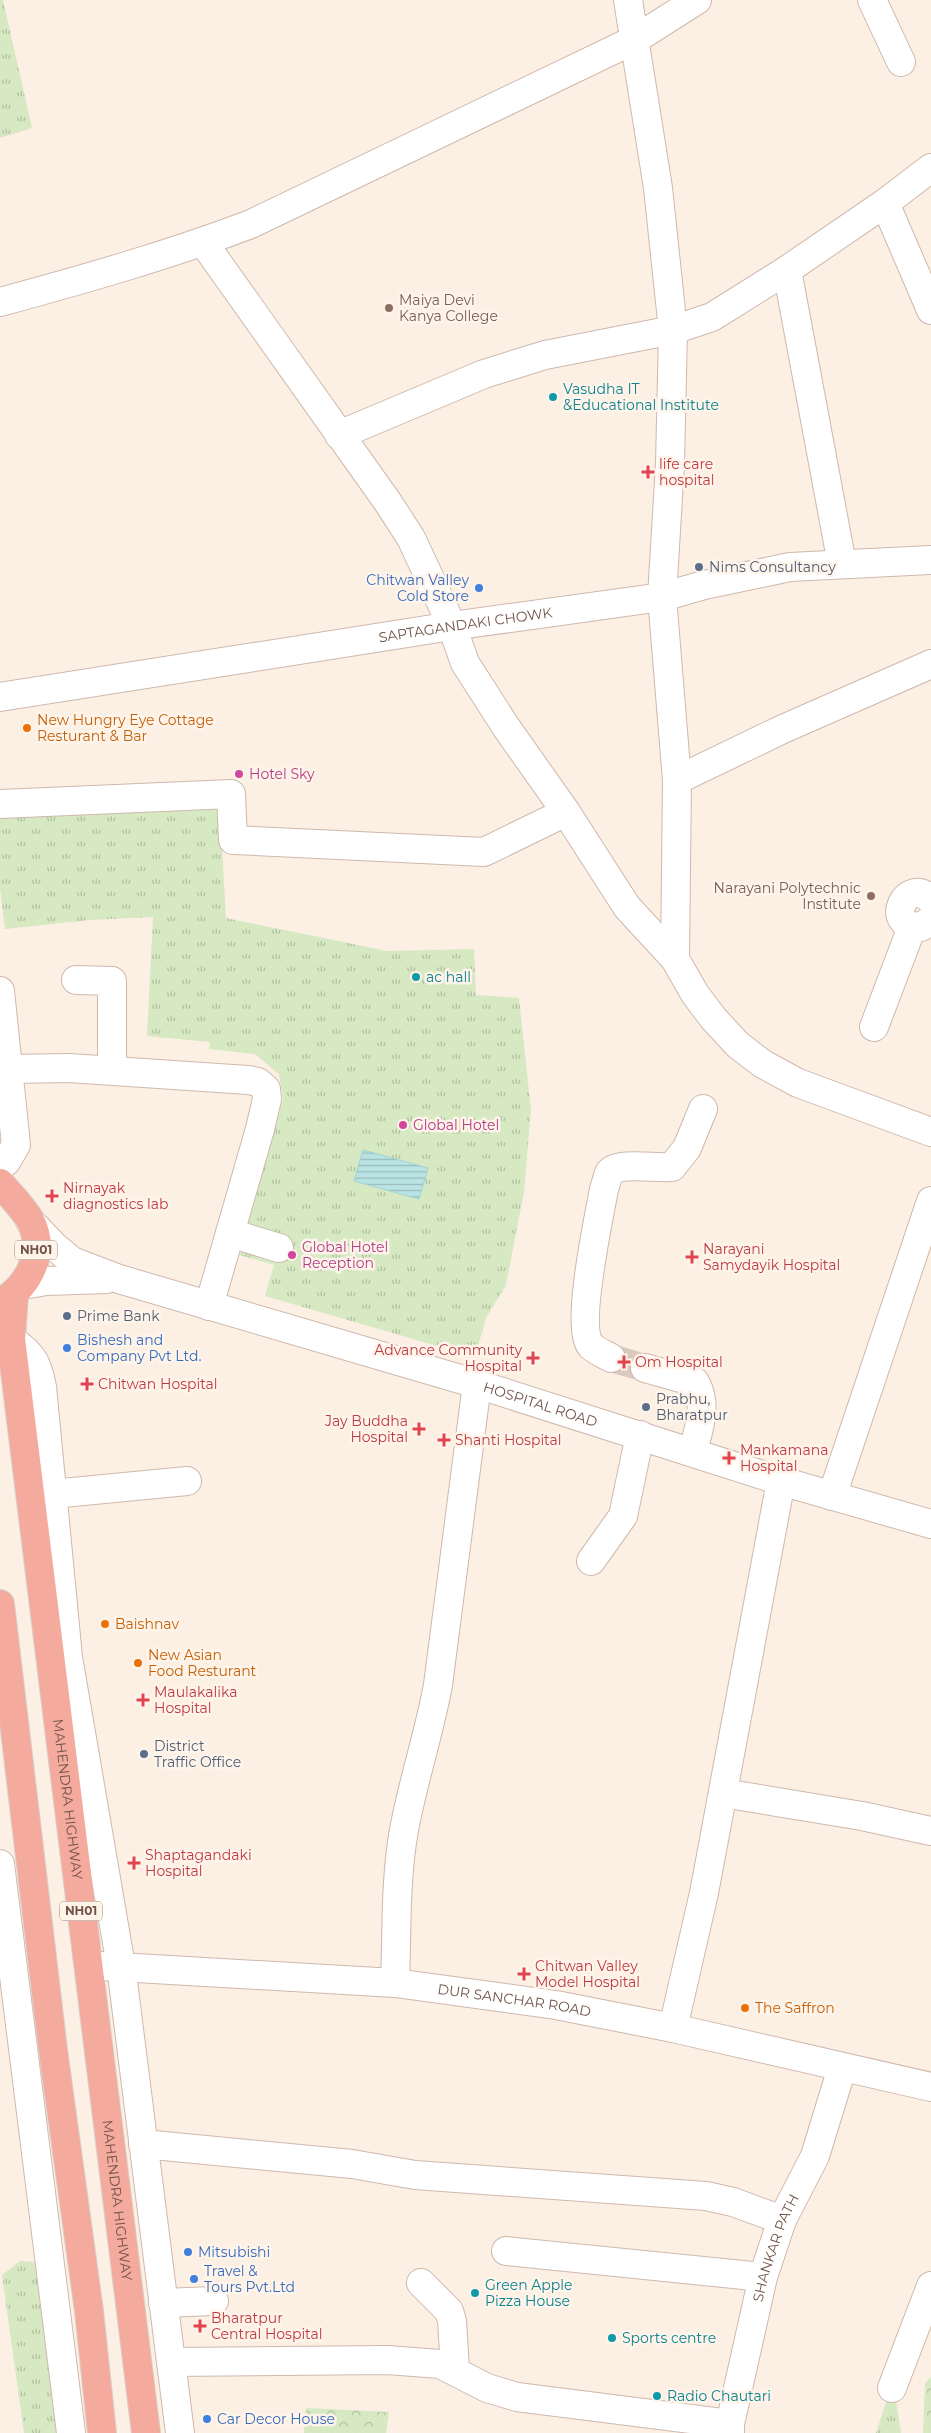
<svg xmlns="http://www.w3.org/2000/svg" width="931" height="2433" viewBox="0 0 931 2433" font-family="Montserrat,sans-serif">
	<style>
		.grass { fill: url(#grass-tufts) }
		.forest { fill: url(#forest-crowns) }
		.water { fill: url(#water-rules); stroke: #9fd3d6 }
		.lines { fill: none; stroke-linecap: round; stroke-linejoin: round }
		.minor-tunnel { stroke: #dac9be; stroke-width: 28; stroke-dasharray: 28 14; stroke-linecap: butt }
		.minor-casing { stroke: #cfb8ad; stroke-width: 30 }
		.highway-casing { stroke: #d8cfcc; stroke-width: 30 }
		.minor { stroke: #fff; stroke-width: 28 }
		.highway { stroke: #f4aa9c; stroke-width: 28 }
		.education-dot { fill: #8d6e63; stroke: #fff4ea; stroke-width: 2 }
		.culture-dot { fill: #0f9aa8; stroke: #fff4ea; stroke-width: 2 }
		.health-dot { fill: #e0444e; stroke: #fff4ea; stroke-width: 2 }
		.service-dot { fill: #5c6f8a; stroke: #fff4ea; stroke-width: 2 }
		.shop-dot { fill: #3f7fe0; stroke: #fff4ea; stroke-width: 2 }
		.food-dot { fill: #e8710a; stroke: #fff4ea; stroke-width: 2 }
		.hotel-dot { fill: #d1479c; stroke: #fff4ea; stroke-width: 2 }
		.labels { text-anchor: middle; stroke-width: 5; stroke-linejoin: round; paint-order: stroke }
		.shield { fill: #fff4ea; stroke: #9d847a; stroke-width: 1 }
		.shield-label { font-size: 12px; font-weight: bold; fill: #73544a }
		.education-label { font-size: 14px; fill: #785e54; stroke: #fff4ea; text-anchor: start }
		.culture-label { font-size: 14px; fill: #0d838f; stroke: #fff4ea; text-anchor: start }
		.health-label { font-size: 14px; fill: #be3a42; stroke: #fff4ea; text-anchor: start }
		.service-label { font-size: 14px; fill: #4e5e75; stroke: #fff4ea; text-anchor: start }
		.shop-label { font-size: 14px; fill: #366cbe; stroke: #fff4ea; text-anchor: start }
		.street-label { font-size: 14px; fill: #73544a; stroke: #fff4ea }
		.food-label { font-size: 14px; fill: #c56008; stroke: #fff4ea; text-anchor: start }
		.hotel-label { font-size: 14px; fill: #b23c85; stroke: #fff4ea; text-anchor: start }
	</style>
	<defs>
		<pattern id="grass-tufts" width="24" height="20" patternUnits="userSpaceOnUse" patternTransform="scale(1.25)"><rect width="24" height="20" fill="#d6e9c3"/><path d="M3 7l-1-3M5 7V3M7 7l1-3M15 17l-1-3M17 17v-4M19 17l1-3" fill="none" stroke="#b2bfa0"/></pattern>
		<pattern id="forest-crowns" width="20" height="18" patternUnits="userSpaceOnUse" patternTransform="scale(1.25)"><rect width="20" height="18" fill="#d6e9c3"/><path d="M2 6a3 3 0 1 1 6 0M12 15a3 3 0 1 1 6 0" fill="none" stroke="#b2bfa0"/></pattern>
		<pattern id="water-rules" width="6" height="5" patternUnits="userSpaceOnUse" patternTransform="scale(1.25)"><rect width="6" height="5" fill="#b9e3e4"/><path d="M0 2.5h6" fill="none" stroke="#9bbbbb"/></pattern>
	</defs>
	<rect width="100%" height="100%" fill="#fcf0e4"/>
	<g class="grass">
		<path d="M0 0H3L32 128 0 138Z"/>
		<path d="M212 805 220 812 226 918 387 951 474 949 476 995 519 998 531 1110 524 1192 506 1285 486 1318 475 1357 265 1296 274 1265 239 1255 283 1099 279 1074 255 1054 209 1049 210 1042 147 1036 153 917 90 920 5 929 0 888V813Z"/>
		<path d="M20 2261 35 2262 42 2268 65 2433H24L2 2275Z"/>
		<path d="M887 2399 896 2400 901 2433H876Z"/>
	</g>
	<g class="forest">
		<path d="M931 2377V2433H923L925 2383Z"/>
		<path d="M306 2408 389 2412 386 2433H304Z"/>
	</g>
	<path class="water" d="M363 1150 428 1168 419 1199 354 1181Z"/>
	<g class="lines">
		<path class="minor-tunnel" d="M611 1358 645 1368"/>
		<defs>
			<g id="minor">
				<path d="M628 0 658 188 673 330 670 464 662 597 677 780 675 959"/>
				<path d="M872 0 901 62"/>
				<path d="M885 203 931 310"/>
				<path d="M203 242 387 501 411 538 452 626 465 663 506 727 566 812 627 907 675 959 695 994 713 1018 738 1045 763 1064 798 1083 931 1132"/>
				<path d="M787 270 842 564"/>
				<path d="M0 302C85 279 169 255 251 224L634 40 697 0"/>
				<path d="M339 435 484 374 545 355 673 330 712 317 787 270 885 203 931 168"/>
				<path id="s1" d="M0 697 452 626 662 597 704 585 790 567 931 560"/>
				<path d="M677 780 783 729 931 664"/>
				<path d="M0 804 231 794 233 840 484 852 566 812"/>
				<path d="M931 900C907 874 881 927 921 927L931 920"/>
				<path d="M76 980 112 981V1070"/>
				<path d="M0 991 16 1145 6 1162 0 1165"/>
				<path d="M874 1027 912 927"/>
				<path d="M7 1069 69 1068 248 1080 258 1082 266 1089 267 1099 260 1129 209 1306"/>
				<path id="s2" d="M30 1221 54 1246 72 1261 119 1279 477 1384 781 1481 931 1524"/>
				<path d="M230 1233 279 1248"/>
				<path d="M23 1285 46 1281 107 1279"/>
				<path d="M11 1339C32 1355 37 1360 42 1387L68 1657 121 1966 180 2433"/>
				<path d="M611 1358C606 1355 596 1351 591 1346 575 1327 599 1217 604 1189 606 1184 607 1178 609 1173 617 1161 658 1169 672 1167L687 1148 703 1109"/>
				<path d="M645 1368 695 1382C708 1404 699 1428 693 1451"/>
				<path d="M52 1494 187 1481"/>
				<path d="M832 1496 931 1201"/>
				<path d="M591 1561 623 1516 640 1435"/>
				<path d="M723 1793 862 1816 931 1831"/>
				<path d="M0 1864 71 2433"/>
				<path id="s3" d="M102 1966 395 1983 556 2005 673 2028 931 2087"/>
				<path d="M395 1983C397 1933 395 1880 404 1830 413 1781 429 1734 438 1685L477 1384"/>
				<path d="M673 2028 704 1893 781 1481"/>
				<path d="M143 2144 352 2164 415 2175 706 2196 733 2202 782 2220"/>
				<path d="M506 2251 763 2277"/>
				<path d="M421 2283 449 2311 452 2321 455 2370"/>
				<path d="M163 2303 214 2301"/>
				<path d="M171 2362 387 2360 440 2364 487 2388 517 2397 730 2424"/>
				<path d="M892 2388 931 2286"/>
				<path id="s4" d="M730 2433V2424L763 2277 782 2220 815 2156 842 2068"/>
			</g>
			<g id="highway">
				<path d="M0 1183C10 1195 22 1206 30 1220 47 1252 29 1286 0 1303"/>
				<path id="s5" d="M14 1295 11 1339 146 2433"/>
				<path d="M0 1604 53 2050 89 2311 102 2433"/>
			</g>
		</defs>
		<use href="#minor" class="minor-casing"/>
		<use href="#highway" class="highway-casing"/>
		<use href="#minor" class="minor"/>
		<use href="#highway" class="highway"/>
	</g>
	<g class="education-dot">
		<circle cx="389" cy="308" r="5"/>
		<circle cx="871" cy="896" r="5"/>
	</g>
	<g class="culture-dot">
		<circle cx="553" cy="397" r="5"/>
		<circle cx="416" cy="977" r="5"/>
		<circle cx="475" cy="2293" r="5"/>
		<circle cx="612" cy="2338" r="5"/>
		<circle cx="657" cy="2396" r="5"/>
	</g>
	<g class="health-dot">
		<path d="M645.5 464.5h5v5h5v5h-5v5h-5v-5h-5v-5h5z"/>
		<path d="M49.5 1188.5h5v5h5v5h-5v5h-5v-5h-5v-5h5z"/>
		<path d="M689.5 1249.5h5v5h5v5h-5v5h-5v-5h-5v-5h5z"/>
		<path d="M530.5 1350.5h5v5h5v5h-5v5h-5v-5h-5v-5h5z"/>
		<path d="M621.5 1354.5h5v5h5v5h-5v5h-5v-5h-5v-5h5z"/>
		<path d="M84.5 1376.5h5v5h5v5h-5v5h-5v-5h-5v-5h5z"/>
		<path d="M416.5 1421.5h5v5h5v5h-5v5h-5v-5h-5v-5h5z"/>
		<path d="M441.5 1432.5h5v5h5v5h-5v5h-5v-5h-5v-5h5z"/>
		<path d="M726.5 1450.5h5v5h5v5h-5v5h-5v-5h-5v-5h5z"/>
		<path d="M140.5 1692.5h5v5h5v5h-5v5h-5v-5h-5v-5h5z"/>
		<path d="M131.5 1855.5h5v5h5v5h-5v5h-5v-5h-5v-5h5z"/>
		<path d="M521.5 1966.5h5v5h5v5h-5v5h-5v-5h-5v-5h5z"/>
		<path d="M197.5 2318.5h5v5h5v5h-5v5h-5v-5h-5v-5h5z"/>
	</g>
	<g class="service-dot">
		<circle cx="699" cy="567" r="5"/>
		<circle cx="67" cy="1316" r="5"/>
		<circle cx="646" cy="1407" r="5"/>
		<circle cx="144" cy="1754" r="5"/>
	</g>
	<g class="shop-dot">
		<circle cx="479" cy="588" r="5"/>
		<circle cx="67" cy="1348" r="5"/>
		<circle cx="188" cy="2252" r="5"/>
		<circle cx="194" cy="2279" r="5"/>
		<circle cx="207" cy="2419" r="5"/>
	</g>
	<g class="food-dot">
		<circle cx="27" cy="728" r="5"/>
		<circle cx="105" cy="1624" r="5"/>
		<circle cx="138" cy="1663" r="5"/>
		<circle cx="745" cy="2008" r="5"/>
	</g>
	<g class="hotel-dot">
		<circle cx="239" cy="774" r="5"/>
		<circle cx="403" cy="1125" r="5"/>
		<circle cx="292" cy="1255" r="5"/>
	</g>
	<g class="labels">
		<g class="shield">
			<rect x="15" y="1240.5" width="42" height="19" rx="4"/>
			<rect x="60" y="1901.5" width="42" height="19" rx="4"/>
		</g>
		<g class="shield-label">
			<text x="36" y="1254">NH01</text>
			<text x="81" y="1915">NH01</text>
		</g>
		<g class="education-label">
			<text x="399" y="305">Maiya Devi<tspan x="399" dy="16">Kanya College</tspan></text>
			<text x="861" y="893" text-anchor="end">Narayani Polytechnic<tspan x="861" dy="16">Institute</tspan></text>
		</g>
		<g class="culture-label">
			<text x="563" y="394">Vasudha IT<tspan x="563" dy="16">&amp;Educational Institute</tspan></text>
			<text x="426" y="982">ac hall</text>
			<text x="485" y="2290">Green Apple<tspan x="485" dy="16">Pizza House</tspan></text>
			<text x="622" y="2343">Sports centre</text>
			<text x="667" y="2401">Radio Chautari</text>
		</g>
		<g class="health-label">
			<text x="659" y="469">life care<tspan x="659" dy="16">hospital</tspan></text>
			<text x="63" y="1193">Nirnayak<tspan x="63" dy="16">diagnostics lab</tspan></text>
			<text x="703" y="1254">Narayani<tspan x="703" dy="16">Samydayik Hospital</tspan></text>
			<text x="522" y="1355" text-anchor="end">Advance Community<tspan x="522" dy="16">Hospital</tspan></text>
			<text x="635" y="1367">Om Hospital</text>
			<text x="98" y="1389">Chitwan Hospital</text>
			<text x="408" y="1426" text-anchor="end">Jay Buddha<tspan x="408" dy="16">Hospital</tspan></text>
			<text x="455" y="1445">Shanti Hospital</text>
			<text x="740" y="1455">Mankamana<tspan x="740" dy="16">Hospital</tspan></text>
			<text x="154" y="1697">Maulakalika<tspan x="154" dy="16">Hospital</tspan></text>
			<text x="145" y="1860">Shaptagandaki<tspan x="145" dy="16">Hospital</tspan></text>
			<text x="535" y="1971">Chitwan Valley<tspan x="535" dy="16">Model Hospital</tspan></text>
			<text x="211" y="2323">Bharatpur<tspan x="211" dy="16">Central Hospital</tspan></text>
		</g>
		<g class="service-label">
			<text x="709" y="572">Nims Consultancy</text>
			<text x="77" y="1321">Prime Bank</text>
			<text x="656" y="1404">Prabhu,<tspan x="656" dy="16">Bharatpur</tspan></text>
			<text x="154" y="1751">District<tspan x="154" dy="16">Traffic Office</tspan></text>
		</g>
		<g class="shop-label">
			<text x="469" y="585" text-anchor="end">Chitwan Valley<tspan x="469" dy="16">Cold Store</tspan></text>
			<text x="77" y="1345">Bishesh and<tspan x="77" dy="16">Company Pvt Ltd.</tspan></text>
			<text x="198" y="2257">Mitsubishi</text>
			<text x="204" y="2276">Travel &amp;<tspan x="204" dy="16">Tours Pvt.Ltd</tspan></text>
			<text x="217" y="2424">Car Decor House</text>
		</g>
		<g class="street-label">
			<text dy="5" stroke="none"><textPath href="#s1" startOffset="471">SAPTAGANDAKI CHOWK</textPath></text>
			<text dy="5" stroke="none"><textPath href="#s2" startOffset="548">HOSPITAL ROAD</textPath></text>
			<text dy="5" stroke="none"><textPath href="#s5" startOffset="508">MAHENDRA HIGHWAY</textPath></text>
			<text dy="5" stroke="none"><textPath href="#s3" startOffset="414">DUR SANCHAR ROAD</textPath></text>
			<text dy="5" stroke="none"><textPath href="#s5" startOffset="912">MAHENDRA HIGHWAY</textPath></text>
			<text dy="5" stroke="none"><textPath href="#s4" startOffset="191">SHANKAR PATH</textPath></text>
		</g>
		<g class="food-label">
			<text x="37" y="725">New Hungry Eye Cottage<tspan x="37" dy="16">Resturant &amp; Bar</tspan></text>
			<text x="115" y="1629">Baishnav</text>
			<text x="148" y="1660">New Asian<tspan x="148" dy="16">Food Resturant</tspan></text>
			<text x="755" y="2013">The Saffron</text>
		</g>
		<g class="hotel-label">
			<text x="249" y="779">Hotel Sky</text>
			<text x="413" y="1130">Global Hotel</text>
			<text x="302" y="1252">Global Hotel<tspan x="302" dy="16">Reception</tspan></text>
		</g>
	</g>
</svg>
